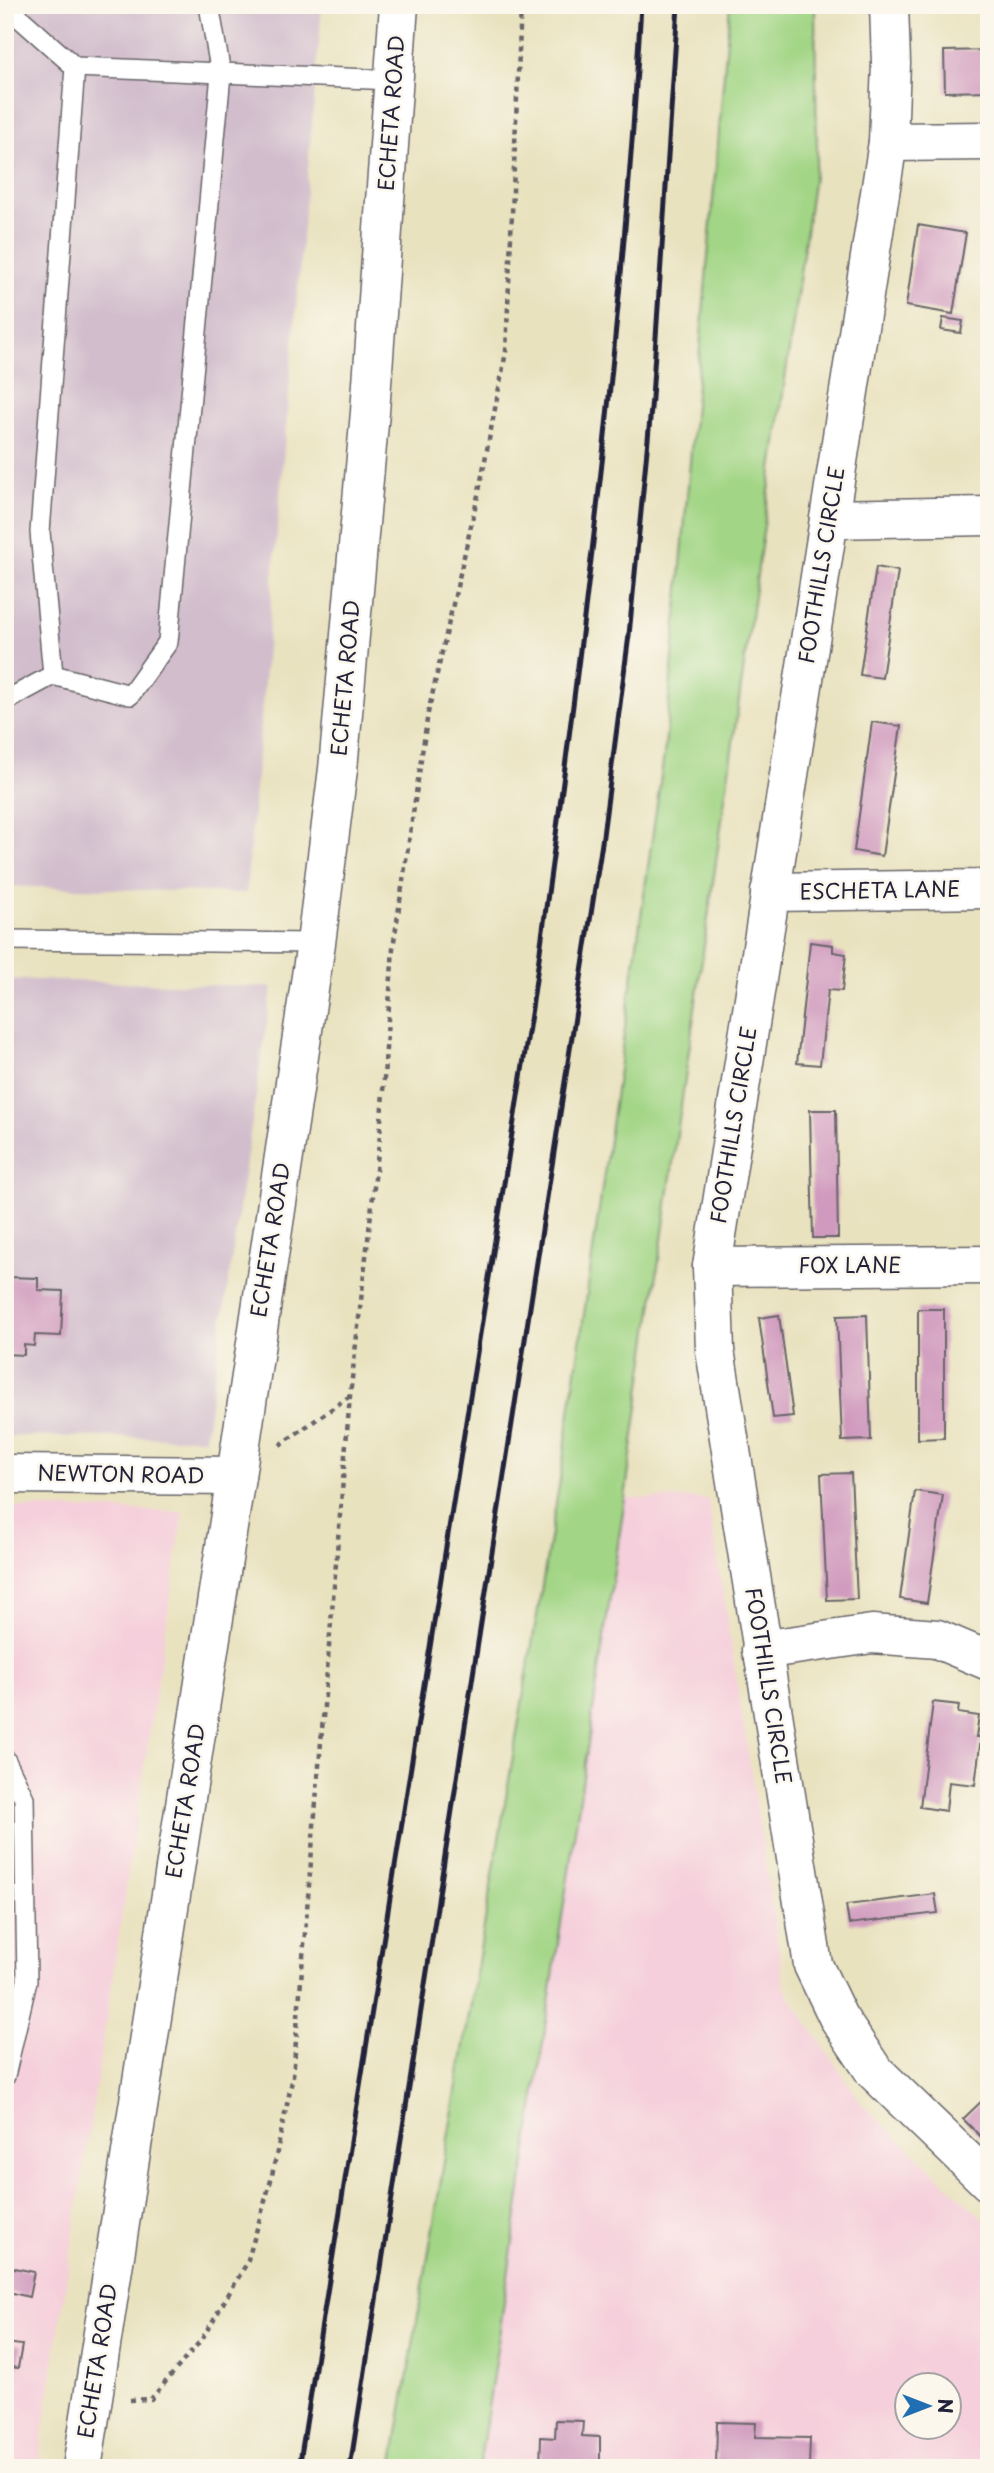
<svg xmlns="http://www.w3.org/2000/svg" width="994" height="2473" viewBox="0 0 994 2473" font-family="'Playpen Sans',sans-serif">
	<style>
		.built { fill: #f5cfdb; fill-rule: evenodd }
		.industrial { fill: #d1bdcc }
		.green { fill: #a2d585; stroke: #627c60; stroke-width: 2 }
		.building { fill: #d09abe }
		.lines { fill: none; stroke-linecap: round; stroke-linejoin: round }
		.service-casing { stroke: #686569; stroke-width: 22 }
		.minor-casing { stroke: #686569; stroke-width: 41 }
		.tertiary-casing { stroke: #686569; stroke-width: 41 }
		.path { stroke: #686569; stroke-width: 4.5; stroke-dasharray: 5 5; stroke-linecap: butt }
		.service { stroke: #fff; stroke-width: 19 }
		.minor { stroke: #fff; stroke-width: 38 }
		.tertiary { stroke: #fff; stroke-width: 38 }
		.rail { stroke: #22223b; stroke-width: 5 }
		.labels { text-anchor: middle; stroke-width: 5; stroke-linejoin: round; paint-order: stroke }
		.street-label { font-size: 21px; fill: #22223b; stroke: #fbf7ec }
	</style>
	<rect width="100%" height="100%" fill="#fbf7ec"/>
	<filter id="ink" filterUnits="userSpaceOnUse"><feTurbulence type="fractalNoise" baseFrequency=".0143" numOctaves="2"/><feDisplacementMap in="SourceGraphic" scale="14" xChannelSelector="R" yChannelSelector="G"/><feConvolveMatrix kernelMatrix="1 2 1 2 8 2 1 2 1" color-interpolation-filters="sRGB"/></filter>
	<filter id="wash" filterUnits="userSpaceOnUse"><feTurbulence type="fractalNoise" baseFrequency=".00686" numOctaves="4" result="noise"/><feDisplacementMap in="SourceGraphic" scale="28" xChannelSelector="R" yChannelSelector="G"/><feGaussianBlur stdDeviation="1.57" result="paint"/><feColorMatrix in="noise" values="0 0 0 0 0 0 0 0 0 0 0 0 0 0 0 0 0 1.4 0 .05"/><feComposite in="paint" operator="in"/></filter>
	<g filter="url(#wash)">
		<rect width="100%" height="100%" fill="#e9e2bf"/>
		<g class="built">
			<path d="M625 1498 708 1499 785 1989 862 2104 989 2224V2468H479ZM906 2386H948V2428H906Z"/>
			<path d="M5 1507 183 1512 38 2468H5Z"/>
		</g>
		<g class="industrial">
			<path d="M5 5H322L246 893 5 886Z"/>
			<path d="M5 979 272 987 205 1438 5 1436Z"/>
		</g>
		<path class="green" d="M730 5H815L817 155 625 1498 479 2468H392L562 1468 665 748Z"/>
		<g id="blocks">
			<g class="building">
				<path d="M989 50V91L945 92 944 51Z"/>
				<path d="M918 225 966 233 953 314 906 306Z"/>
				<path d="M943 318 963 321 961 333 941 330Z"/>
				<path d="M876 567 898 571 882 678 860 675Z"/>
				<path d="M872 722 901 726 882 856 854 851Z"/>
				<path d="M810 942 833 945V952L846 954 842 991 828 990 820 1065 797 1063Z"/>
				<path d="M810 1110H836L838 1238H813Z"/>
				<path d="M5 1277 38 1278V1290L63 1291 61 1336 35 1335 34 1346 24 1345V1355L5 1354Z"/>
				<path d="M918 1309H944V1438L918 1439Z"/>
				<path d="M779 1315 793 1416 773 1418 759 1318Z"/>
				<path d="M867 1315 871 1440 842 1441 837 1316Z"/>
				<path d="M851 1473 857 1599 827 1600 821 1474Z"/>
				<path d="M915 1491 943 1495 927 1603 900 1599Z"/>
				<path d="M933 1702 959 1705 958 1713 979 1716 976 1737H981L975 1785 949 1782 946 1811 920 1807Z"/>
				<path d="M935 1894 938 1913 849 1924 846 1905Z"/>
				<path d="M989 2094V2130L981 2137 963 2119Z"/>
				<path d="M5 2266 34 2272 29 2297 9 2292 5 2304Z"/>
				<path d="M5 2343 22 2345 18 2368 5 2366Z"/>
				<path d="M556 2420 583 2421 582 2436 600 2437V2468H540L541 2437 555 2438Z"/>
				<path d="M717 2422 756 2423 755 2437 810 2438 809 2468H716Z"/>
			</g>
		</g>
	</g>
	<g filter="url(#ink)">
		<use href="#blocks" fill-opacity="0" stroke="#686569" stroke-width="2"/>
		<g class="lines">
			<defs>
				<g id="service">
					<path d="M5 5 75 67 394 80"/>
					<path d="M75 67 40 532 53 675 130 695 168 642 221 74 209 5"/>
					<path d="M5 701 53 675"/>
					<path d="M5 940 316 943"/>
					<path d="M5 1759 24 1798 27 1981 5 2076"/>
				</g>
				<g id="minor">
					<path d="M889 5 891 63 888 142 712 1267 715 1350 813 1965 838 2017 874 2071 989 2182"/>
					<path d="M888 142 989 141"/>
					<path d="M829 519 989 516"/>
					<path d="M770 892 989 889"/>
					<path d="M712 1267 989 1265"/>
					<path d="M5 1474 236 1476"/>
					<path d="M761 1650 872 1634 937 1639 989 1661"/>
				</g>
				<path id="tertiary" d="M82 2468 236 1476 316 943 338 769 370 412 399 5"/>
			</defs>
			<use href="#service" class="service-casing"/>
			<use href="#minor" class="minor-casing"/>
			<use href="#tertiary" class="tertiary-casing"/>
			<g class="path">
				<path d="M280 1445 350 1396"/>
				<path d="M130 2400 151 2399 202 2339 247 2263 271 2180 293 2076 350 1396 380 1135 393 948 428 713 479 491 506 352 521 5"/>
			</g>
			<use href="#service" class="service"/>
			<use href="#minor" class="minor"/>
			<use href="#tertiary" class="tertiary"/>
			<g class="rail">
				<path d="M299 2468 532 1008C579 676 622 341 641 5"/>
				<path d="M350 2468 602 843 629 635 652 398 678 5"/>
			</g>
		</g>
	</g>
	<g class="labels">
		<g class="street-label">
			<text transform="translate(392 113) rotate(-86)" y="7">ECHETA ROAD</text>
			<text transform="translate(822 565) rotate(-81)" y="7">FOOTHILLS CIRCLE</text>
			<text transform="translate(346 678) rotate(-85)" y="7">ECHETA ROAD</text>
			<text transform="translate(880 891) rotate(-1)" y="7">ESCHETA LANE</text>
			<text transform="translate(734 1125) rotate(-81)" y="7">FOOTHILLS CIRCLE</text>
			<text transform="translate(271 1240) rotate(-81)" y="7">ECHETA ROAD</text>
			<text x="850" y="1273">FOX LANE</text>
			<text transform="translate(121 1475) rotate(1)" y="7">NEWTON ROAD</text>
			<text transform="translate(768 1686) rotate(81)" y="7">FOOTHILLS CIRCLE</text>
			<text transform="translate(186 1801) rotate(-81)" y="7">ECHETA ROAD</text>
			<text transform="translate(98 2361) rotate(-81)" y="7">ECHETA ROAD</text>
		</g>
	</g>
	<rect width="994" height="2473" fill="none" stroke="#fbf7ec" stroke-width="28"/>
	<g transform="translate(928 2406) rotate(90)"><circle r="33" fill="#fbf7ec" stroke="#a4a2a5" stroke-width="2"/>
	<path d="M0-5L12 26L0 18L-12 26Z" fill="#1f6fb2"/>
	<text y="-10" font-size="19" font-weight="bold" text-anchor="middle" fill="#22223b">N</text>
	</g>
</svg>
